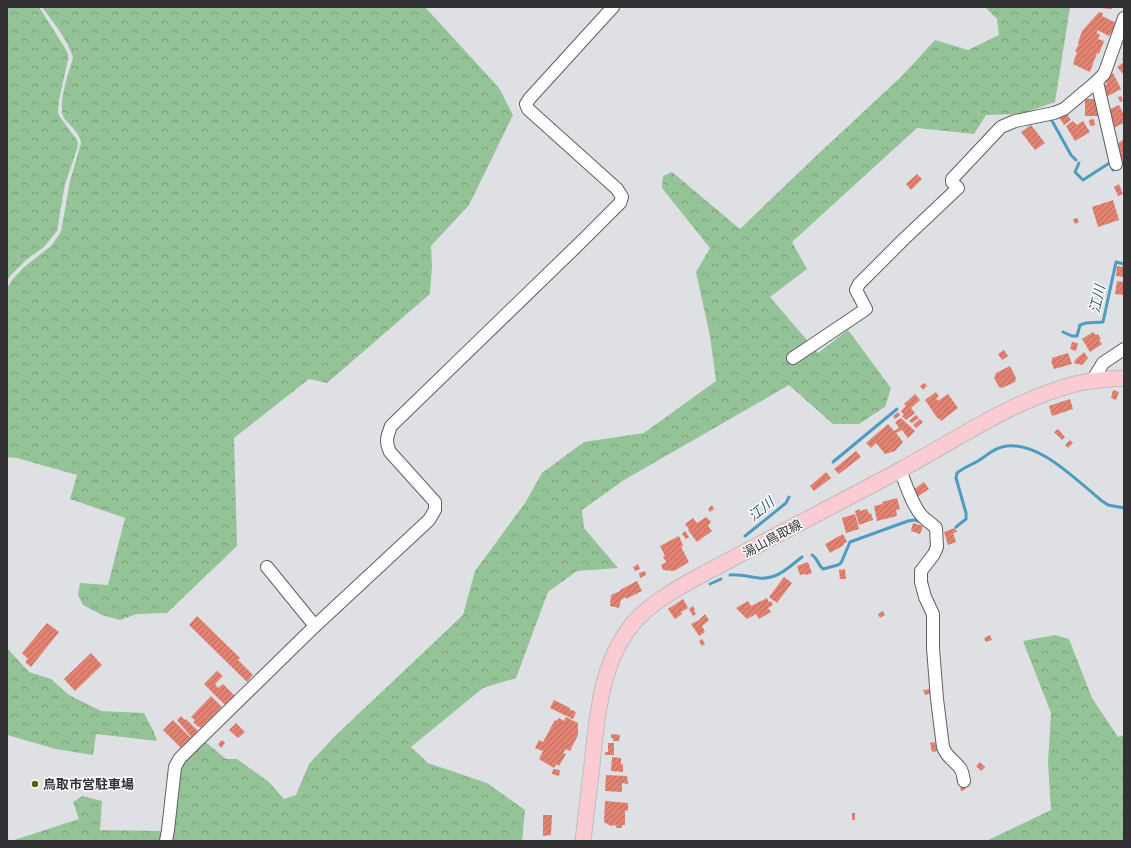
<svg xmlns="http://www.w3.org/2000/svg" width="1131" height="848" viewBox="0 0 1131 848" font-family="'Exo 2','Noto Sans JP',sans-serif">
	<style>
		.forest { fill: url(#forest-crowns) }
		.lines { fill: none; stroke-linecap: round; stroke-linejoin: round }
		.stream { stroke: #4f9cc1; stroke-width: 3 }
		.building { fill: url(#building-hatch) }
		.minor-casing { stroke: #5e5f63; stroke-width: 14 }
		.major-casing { stroke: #bdbdbe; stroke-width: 17 }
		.minor { stroke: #fff; stroke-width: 12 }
		.major { stroke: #facbd2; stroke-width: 15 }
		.poi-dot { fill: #596100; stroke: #fff; stroke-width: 1.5 }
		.labels { text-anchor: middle; stroke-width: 3; stroke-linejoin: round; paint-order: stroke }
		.street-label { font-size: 13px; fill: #323234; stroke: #fff }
		.poi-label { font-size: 13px; font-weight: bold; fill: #323234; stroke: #fff; text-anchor: start }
		.water-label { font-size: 14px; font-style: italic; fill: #2c5a70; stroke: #fff }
	</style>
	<defs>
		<pattern id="forest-crowns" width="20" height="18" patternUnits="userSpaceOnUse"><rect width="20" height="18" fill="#95c398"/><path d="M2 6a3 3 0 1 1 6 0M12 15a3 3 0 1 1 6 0" fill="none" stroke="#7a9f7d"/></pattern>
		<pattern id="building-hatch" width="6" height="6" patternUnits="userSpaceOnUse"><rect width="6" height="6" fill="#e38270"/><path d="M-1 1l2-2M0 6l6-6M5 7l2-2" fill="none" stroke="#b96b5d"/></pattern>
	</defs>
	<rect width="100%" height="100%" fill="#dfe0e4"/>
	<g class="forest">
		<path d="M7 7H39L65 48 68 54V59L59 100 58 112 60 117 77 140 78 143 77 149 65 184 57 231 44 247 26 260 12 274 7 280Z"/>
		<path d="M42 7H425L499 88 513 115 469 205 431 246 432 266 430 294 327 383 309 379 234 438 237 546 167 613 137 614 120 620 102 615 83 605 78 595 80 583 108 585 125 518 70 499 77 475 17 458 7 457V288L12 280 24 267 51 246 61 232 70 181 81 143C80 133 70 126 64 118 57 106 69 71 73 58 69 41 52 21 42 7Z"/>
		<path d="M985 7H1070L1055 102 1021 114 986 115 974 134 917 128 792 242 807 269 770 297 818 353 848 330 891 388 885 407 859 424H833L789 385 624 480 582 510 584 528 618 568 577 571 548 592 516 678 483 688 411 747 428 763 487 783 525 810 522 841H169L178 770 203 740 226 759H237L269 782 284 799 296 795 309 764 334 737 463 615 475 571 525 503 542 473 584 442 644 433 716 381 710 336 696 272 710 248 662 188 663 176 672 172 740 229 816 156 901 77 935 40 968 50 999 35 997 19Z"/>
		<path d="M1055 635 1069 639 1092 698 1118 737 1124 735V841H986L1051 810 1048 763 1051 713 1023 641Z"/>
		<path d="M7 648 29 672 51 679 69 695 101 711 144 713 154 732 157 741 96 734 93 755 56 749 7 735Z"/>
		<path d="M82 796 102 801 100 830 163 831 162 841H11L79 819 73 802Z"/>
	</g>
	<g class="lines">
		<g class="stream">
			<path d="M1027 124 1051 119 1071 155 1076 160"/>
			<path d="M1079 163 1075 172 1083 180 1111 162 1113 170 1124 163"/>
			<path d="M1063 332 1072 336H1077L1080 325 1086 323 1103 322 1116 262 1124 264"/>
			<path d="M833 462 897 409"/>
			<path d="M956 527 966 519V513L956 478 957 473C963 468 971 465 978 461 986 456 993 449 1002 447 1037 438 1077 481 1102 501L1108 505 1124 508"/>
			<path d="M745 536 786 503 789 497"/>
			<path d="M812 555C818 558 817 564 823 569L838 565 841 563 850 542 908 521 915 520 922 522"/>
			<path d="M730 575C740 574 750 577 759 578 777 580 789 567 802 557"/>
			<path d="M710 584 721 579"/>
		</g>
	</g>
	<g class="building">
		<path d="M1100 7H1112V9L1100 8Z"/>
		<path d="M1099 12 1103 13 1102 16 1118 24 1109 36 1097 30V33L1100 35 1098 39 1104 41 1099 54 1097 53 1090 72 1073 64 1077 52 1075 51 1079 44 1078 43 1082 31Z"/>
		<path d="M1124 58V73L1123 74 1117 67 1124 62 1122 59Z"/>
		<path d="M1113 73 1121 89 1106 97 1100 87 1107 84 1103 78Z"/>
		<path d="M1121 96 1123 101 1120 102 1118 97Z"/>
		<path d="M1085 99H1096L1098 104V116H1085Z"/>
		<path d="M1119 105 1124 115V123L1113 128 1106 111Z"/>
		<path d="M1066 113 1071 120 1064 125 1059 117Z"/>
		<path d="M1094 119 1095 125 1090 126 1089 120Z"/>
		<path d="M1073 121 1077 125 1083 121 1090 132 1075 141 1066 126Z"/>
		<path d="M1031 125 1045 143 1035 150 1021 132Z"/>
		<path d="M1124 139V161L1119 164 1114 146Z"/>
		<path d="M917 174 922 179 911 190 906 184Z"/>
		<path d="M1119 184 1123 194 1118 196 1114 187Z"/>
		<path d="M1113 200 1119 220 1098 227 1092 207Z"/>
		<path d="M1077 218 1079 222 1075 224 1073 219Z"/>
		<path d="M1117 266 1122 267V266H1124V277L1116 276Z"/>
		<path d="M1117 281 1124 282V295L1115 294Z"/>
		<path d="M1093 332 1096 335 1098 334 1101 339 1099 340 1102 344 1090 352 1082 339Z"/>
		<path d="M1072 342 1078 343 1076 351 1070 349Z"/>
		<path d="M1004 350 1008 356 1002 360 998 354Z"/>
		<path d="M1084 352 1088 358 1082 365 1074 363 1075 360Z"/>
		<path d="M1068 353 1072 364 1054 369 1051 361H1052V358Z"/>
		<path d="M1010 366 1016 378 1015 382 1002 388 999 387 994 378 996 373Z"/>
		<path d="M925 383 927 386 923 390 920 386Z"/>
		<path d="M1113 390 1119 392 1116 400 1111 398Z"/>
		<path d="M936 392 939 397 936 398 938 401 948 394 958 408 941 421 939 418 938 419 925 400Z"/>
		<path d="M915 394 920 400 911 408 915 413 906 420 902 416 904 415 901 411 906 406 904 404Z"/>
		<path d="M1070 399 1073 409 1052 416 1049 406Z"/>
		<path d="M898 412 900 415 895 419 893 416Z"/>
		<path d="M916 415 919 418 912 423 909 421Z"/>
		<path d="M901 418 915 431 908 438 902 430 896 433 903 442 895 451 885 454 876 443 871 448 866 443 888 424 894 431 899 428 895 422Z"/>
		<path d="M920 419 923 422 916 428 913 425Z"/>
		<path d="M1058 429 1065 437 1062 440 1054 432Z"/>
		<path d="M1070 440 1073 443 1068 448 1065 445Z"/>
		<path d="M856 451 861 457 839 474 834 469Z"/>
		<path d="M826 472 831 478 814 491 810 486Z"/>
		<path d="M924 482 929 489 917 497 912 491Z"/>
		<path d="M897 498 900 509 896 510 897 516 877 521 874 506 883 504 882 502Z"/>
		<path d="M712 505 714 509 710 512 708 509Z"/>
		<path d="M860 509V511L867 509 869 514 871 513 873 520 859 525 855 511Z"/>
		<path d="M855 514 859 529 846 533 842 518Z"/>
		<path d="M706 517 711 522 708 526 712 531 697 542 688 530 689 529 685 524 693 518 697 523Z"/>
		<path d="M913 523 923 526 920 534 911 531Z"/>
		<path d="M955 528 957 532 953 533 956 542 948 545 944 532Z"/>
		<path d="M685 531 689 537 686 539 682 534Z"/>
		<path d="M843 534 847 542 843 544 844 545 830 553 825 544Z"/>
		<path d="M679 536 683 546 681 547 689 562 674 571 663 570 661 565 666 562 663 557 665 556 660 546Z"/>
		<path d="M808 562 812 573 806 575 805 574 800 575 797 566Z"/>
		<path d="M638 564 640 569 635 571 633 567Z"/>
		<path d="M845 569 846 579H840L839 570Z"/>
		<path d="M645 571 646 575 640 578 639 573Z"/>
		<path d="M784 577 792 583 777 603 769 597Z"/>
		<path d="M637 581 642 591 626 599V597L621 600 619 608 610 606 611 595 620 591V590Z"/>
		<path d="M767 598 769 602 771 601 773 605 768 608 771 612 759 619 756 614 747 619 736 608 748 601 751 606Z"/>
		<path d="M683 599 688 608 681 612 682 614 675 619 668 609Z"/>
		<path d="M693 606 695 610 694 611 696 614 693 616 689 609Z"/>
		<path d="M883 611 885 615 880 618 878 614Z"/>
		<path d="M705 614 709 620 702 626 705 632 699 636 691 624 699 620Z"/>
		<path d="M197 616 240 658 238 660 253 675 247 682 189 625Z"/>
		<path d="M47 623 59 632 31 667 25 662 28 659 22 653Z"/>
		<path d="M990 635 992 640 986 642 984 638Z"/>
		<path d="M702 639 705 644 702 646 699 641Z"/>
		<path d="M91 653 102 665 75 691 64 679Z"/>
		<path d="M217 671 223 676 215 684 218 688 223 684 235 696 225 705 204 684Z"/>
		<path d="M931 689 932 693 925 695 923 690Z"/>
		<path d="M211 696 222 707 201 728 198 726H197L193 722 195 720 191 717Z"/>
		<path d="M554 700 570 708 569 709 576 712 573 719 550 708Z"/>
		<path d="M181 716 185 720 186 719 198 731 199 733 194 738 192 737V738L177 720Z"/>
		<path d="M566 717 578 723V735L570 751 566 749 563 753 566 754 559 766 556 764 554 768 539 759 543 751 535 748 539 740 543 742 555 720 557 721 559 718 564 721Z"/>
		<path d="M173 720 191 738 181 748 163 730Z"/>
		<path d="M236 723 245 732 238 738 229 730Z"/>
		<path d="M611 734 620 735 619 741H613V738H611Z"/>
		<path d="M222 740 225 743 221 748 218 744Z"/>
		<path d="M935 742 937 751 932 752 930 743Z"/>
		<path d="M608 743H614V755H605V752H608Z"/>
		<path d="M612 757 621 758V765L623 764V772L611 771Z"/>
		<path d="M980 762 985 767 981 771 976 766Z"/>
		<path d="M553 769 560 770 559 776 552 774Z"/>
		<path d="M606 775 627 776 628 784 622 783V792L605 791Z"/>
		<path d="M965 786 966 789 961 791 960 788Z"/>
		<path d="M605 801 628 803V811L625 810V825H622V828H616V825L611 826 604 822Z"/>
		<rect x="852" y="813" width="3" height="7"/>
		<path d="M543 815H552L551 835 543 836Z"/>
	</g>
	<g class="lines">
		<defs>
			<g id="minor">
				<path d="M1096 82 1098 86 1116 164"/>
				<path d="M793 358 866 309 856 290 859 284 904 239 958 188 952 182V179L1001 127 1015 121 1054 113 1064 109 1096 82 1104 74 1106 69 1124 18"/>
				<path d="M1092 381 1103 363 1124 349"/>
				<path d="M900 470C906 484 912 505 922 516 926 520 932 524 936 528L937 547 934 554 921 571V582L925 597 933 614V648L937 699 943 747C947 758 953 759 960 768 963 772 963 776 964 781"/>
				<path d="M267 567 315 626"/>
				<path d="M166 841 168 830 175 767 180 758 315 626 429 520 435 510V502L390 452C385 441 387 437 391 426L583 240 620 203 622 197 617 189 528 109 526 104 530 98 613 7"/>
			</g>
			<path id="major" d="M583 841C586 816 589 791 592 765 597 715 601 656 639 617 655 601 676 589 696 578 764 541 832 507 900 470 958 439 1014 399 1079 383 1094 380 1109 379 1124 378"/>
		</defs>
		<use href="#minor" class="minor-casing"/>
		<use href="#major" class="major-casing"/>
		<use href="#minor" class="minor"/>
		<use href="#major" class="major"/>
	</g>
	<circle class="poi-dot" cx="35" cy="784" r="4"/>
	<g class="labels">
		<g class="street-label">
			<text transform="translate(772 538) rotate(-28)" y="5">湯山鳥取線</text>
		</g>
		<g class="poi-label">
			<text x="43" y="789">鳥取市営駐車場</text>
		</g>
		<g class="water-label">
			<text transform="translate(1097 299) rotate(-78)" y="5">江川</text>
			<text transform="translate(761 509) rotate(-39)" y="5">江川</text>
		</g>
	</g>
	<rect width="1131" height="848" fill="none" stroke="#323234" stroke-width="16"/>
</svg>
